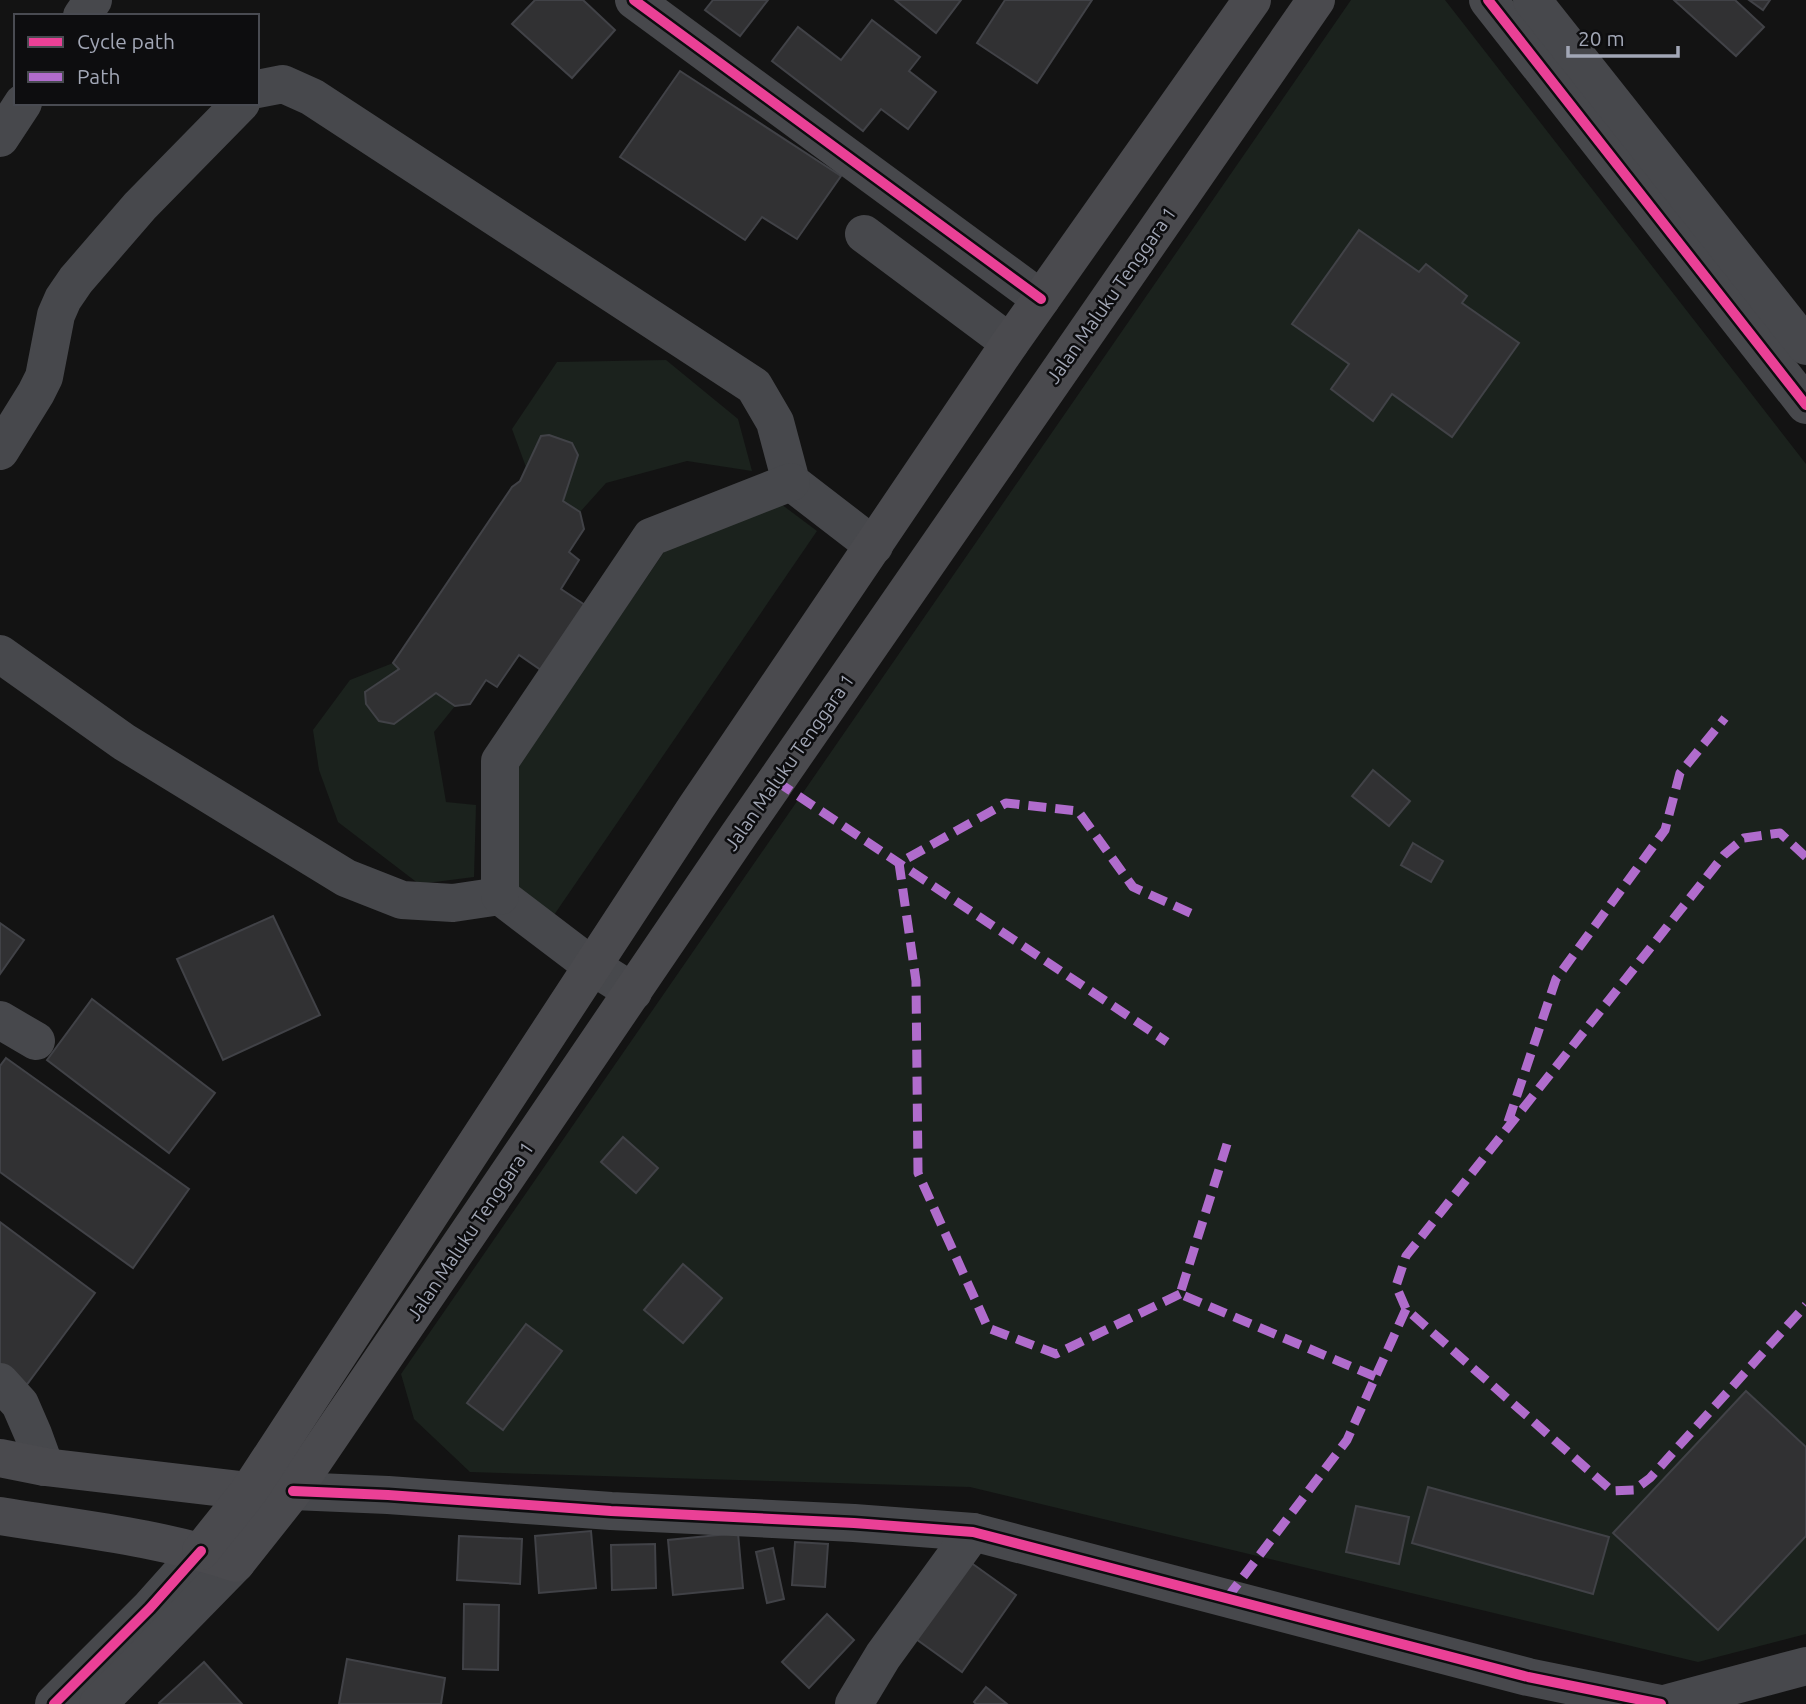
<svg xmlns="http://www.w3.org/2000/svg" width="1806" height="1704" viewBox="0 0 1806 1704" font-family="Ubuntu,sans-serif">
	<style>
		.green { fill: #1b221d }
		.building { fill: #313133; stroke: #414247; stroke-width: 2 }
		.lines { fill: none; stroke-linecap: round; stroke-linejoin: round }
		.minor { stroke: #47484c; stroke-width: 38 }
		.major { stroke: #4a4a4e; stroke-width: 38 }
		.quiet { stroke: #b06ccc; stroke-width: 9; stroke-dasharray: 18 9; stroke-linecap: butt }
		.cycleway-casing { stroke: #0d0d0f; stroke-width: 15 }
		.cycleway { stroke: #ea4096; stroke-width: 10 }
		.labels { text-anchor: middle; stroke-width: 5; stroke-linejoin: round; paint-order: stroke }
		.street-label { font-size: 19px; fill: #a2a7b6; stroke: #0d0d0f }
	</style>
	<rect width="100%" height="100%" fill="#131313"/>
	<g class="green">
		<path d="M1351 0H1445L1806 464V1634L1698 1662 970 1487 470 1472 414 1419 401 1374Z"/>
		<path d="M666 360 738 419 752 471 687 461 606 483 580 512 563 501 578 455 572 443 549 435 541 436 526 467 512 429 557 362Z"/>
		<path d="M781 504 817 531 554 915 517 889V767L666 549Z"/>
		<path d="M393 663 399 669 365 693 366 704 379 721 394 724 436 693 455 706 434 732 446 802 476 805 474 877 419 884 338 822 319 770 313 730 350 680Z"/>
	</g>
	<g class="building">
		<path d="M535 0H583L615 30 572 78 512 24Z"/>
		<path d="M713 0H768L740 36 705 10Z"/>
		<path d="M895 0H961L936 33Z"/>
		<path d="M1005 0H1092L1037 83 977 43Z"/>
		<path d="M1674 0H1735L1764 27 1736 56Z"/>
		<path d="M1749 0H1770L1763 10Z"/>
		<path d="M872 20 920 57 909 71 936 92 908 129 881 109 863 131 772 61 798 27 841 60Z"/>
		<path d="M680 71 841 176 797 239 762 217 745 240 620 157Z"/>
		<path d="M1359 230 1419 272 1426 264 1467 296 1462 303 1519 343 1452 437 1392 394 1373 421 1331 389 1349 364 1292 324Z"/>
		<path d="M549 435 572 443 578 455 563 501 580 512 584 529 569 552 579 560 561 589 594 611 551 677 519 655 497 687 486 680 470 704 455 706 436 693 394 724 379 721 366 704 365 692 399 669 393 663 512 487 520 481 541 436Z"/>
		<path d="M1373 770 1410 801 1389 826 1352 796Z"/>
		<path d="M1413 843 1443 861 1431 882 1401 865Z"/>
		<path d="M273 916 320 1015 223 1060 177 959Z"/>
		<path d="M0 923 24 940 0 974Z"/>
		<path d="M92 999 215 1093 169 1153 47 1060Z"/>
		<path d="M6 1058 189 1189 133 1268 0 1172V1066Z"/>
		<path d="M623 1137 658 1168 636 1193 601 1162Z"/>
		<path d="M0 1222 95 1293 25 1387 0 1368Z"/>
		<path d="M683 1264 722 1298 683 1343 644 1310Z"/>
		<path d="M526 1324 562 1351 503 1430 467 1403Z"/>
		<path d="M1746 1391 1806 1447V1536L1718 1630 1613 1533Z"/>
		<path d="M1428 1487 1609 1537 1593 1594 1412 1543Z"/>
		<path d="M1356 1506 1409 1517 1399 1564 1346 1552Z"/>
		<path d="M591 1531 596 1588 539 1593 535 1536Z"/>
		<path d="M738 1533 743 1588 673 1595 668 1540Z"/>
		<path d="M459 1536 522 1539 520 1584 457 1580Z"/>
		<path d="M795 1542 828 1544 825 1587 792 1585Z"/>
		<path d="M655 1544 656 1588 612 1590 611 1545Z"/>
		<path d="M773 1548 784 1599 767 1603 756 1552Z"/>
		<path d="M970 1562 1016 1595 962 1672 916 1639Z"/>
		<path d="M464 1604 499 1605 498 1670 463 1669Z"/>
		<path d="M827 1614 854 1640 809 1688 782 1662Z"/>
		<path d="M347 1659 445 1678 441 1704H339Z"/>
		<path d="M204 1662 242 1704H160L159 1703Z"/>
		<path d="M986 1687 1007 1704H976L974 1702Z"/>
	</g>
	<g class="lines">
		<g class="minor">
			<path d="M634 0 1041 299"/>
			<path d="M1488 0 1806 405"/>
			<path d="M1532 0 1806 346"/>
			<path d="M82 16 93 0"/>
			<path d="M257 89 283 84 312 97 754 386 775 422 791 482 874 546"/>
			<path d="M0 138 23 103"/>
			<path d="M864 234 1010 343"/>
			<path d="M0 451 36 393 44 377 56 315 63 299 76 280 140 206 241 103"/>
			<path d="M0 654 124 742 346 878 402 900 453 903 500 896 592 966 633 992"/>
			<path d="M500 896V761L651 537 791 482"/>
			<path d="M0 1020 36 1041"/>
			<path d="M0 1382 20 1404 33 1434 45 1467"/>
			<path d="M293 1491 388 1495 611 1511 854 1523 973 1532 1528 1677 1661 1704"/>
			<path d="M54 1704 150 1608 201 1551"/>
			<path d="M98 1704 236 1563"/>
			<path d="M854 1704 883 1656 973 1532"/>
			<path d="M1664 1704 1806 1666"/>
		</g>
		<g class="major">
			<path d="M0 1458 45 1467 249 1491H269"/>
			<path d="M0 1516C79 1529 159 1537 236 1563L293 1491 738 836 1316 0"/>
			<path d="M201 1551 249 1491 695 809 1010 343 1252 0"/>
		</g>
		<g class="quiet">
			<path d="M776 781 1167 1042"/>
			<path d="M1806 857 1780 833 1744 838 1724 855 1406 1256 1396 1286 1406 1309 1612 1491 1634 1490 1650 1478 1806 1305"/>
			<path d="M1508 1122 1556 979 1665 830 1680 773 1725 718"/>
			<path d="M1227 1144 1180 1294 1376 1377"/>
			<path d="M1180 1294 1056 1354 988 1328 918 1173 916 981 899 863 1006 803 1078 811 1133 887 1197 916"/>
			<path d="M1227 1598 1347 1440 1406 1309"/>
		</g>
		<defs>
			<g id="cycleway">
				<path d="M634 0 1041 299"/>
				<path d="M1488 0 1806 405"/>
				<path d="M293 1491 388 1495 611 1511 854 1523 973 1532 1528 1677 1661 1704"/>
				<path d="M54 1704 150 1608 201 1551"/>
			</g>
		</defs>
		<use href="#cycleway" class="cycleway-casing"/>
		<use href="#cycleway" class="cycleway"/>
	</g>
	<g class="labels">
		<g class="street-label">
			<text transform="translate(1111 295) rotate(-55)" y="7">Jalan Maluku Tenggara 1</text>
			<text transform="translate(789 762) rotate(-55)" y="7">Jalan Maluku Tenggara 1</text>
			<text transform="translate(470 1231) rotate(-56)" y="7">Jalan Maluku Tenggara 1</text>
		</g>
	</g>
	<rect x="14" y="14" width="245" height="91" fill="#0d0d0f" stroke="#494b52" stroke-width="2"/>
	<rect x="28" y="37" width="35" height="10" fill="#ea4096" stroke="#494b52" stroke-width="2"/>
	<text x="77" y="49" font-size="21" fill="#a2a7b6">Cycle path</text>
	<rect x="28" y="72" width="35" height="10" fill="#b06ccc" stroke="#494b52" stroke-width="2"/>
	<text x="77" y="84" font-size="21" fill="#a2a7b6">Path</text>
	<path d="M1568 46v10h110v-10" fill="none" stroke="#a2a7b6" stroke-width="3.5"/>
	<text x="1578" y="46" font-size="21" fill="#a2a7b6" stroke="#0d0d0f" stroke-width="5" paint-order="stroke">20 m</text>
</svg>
